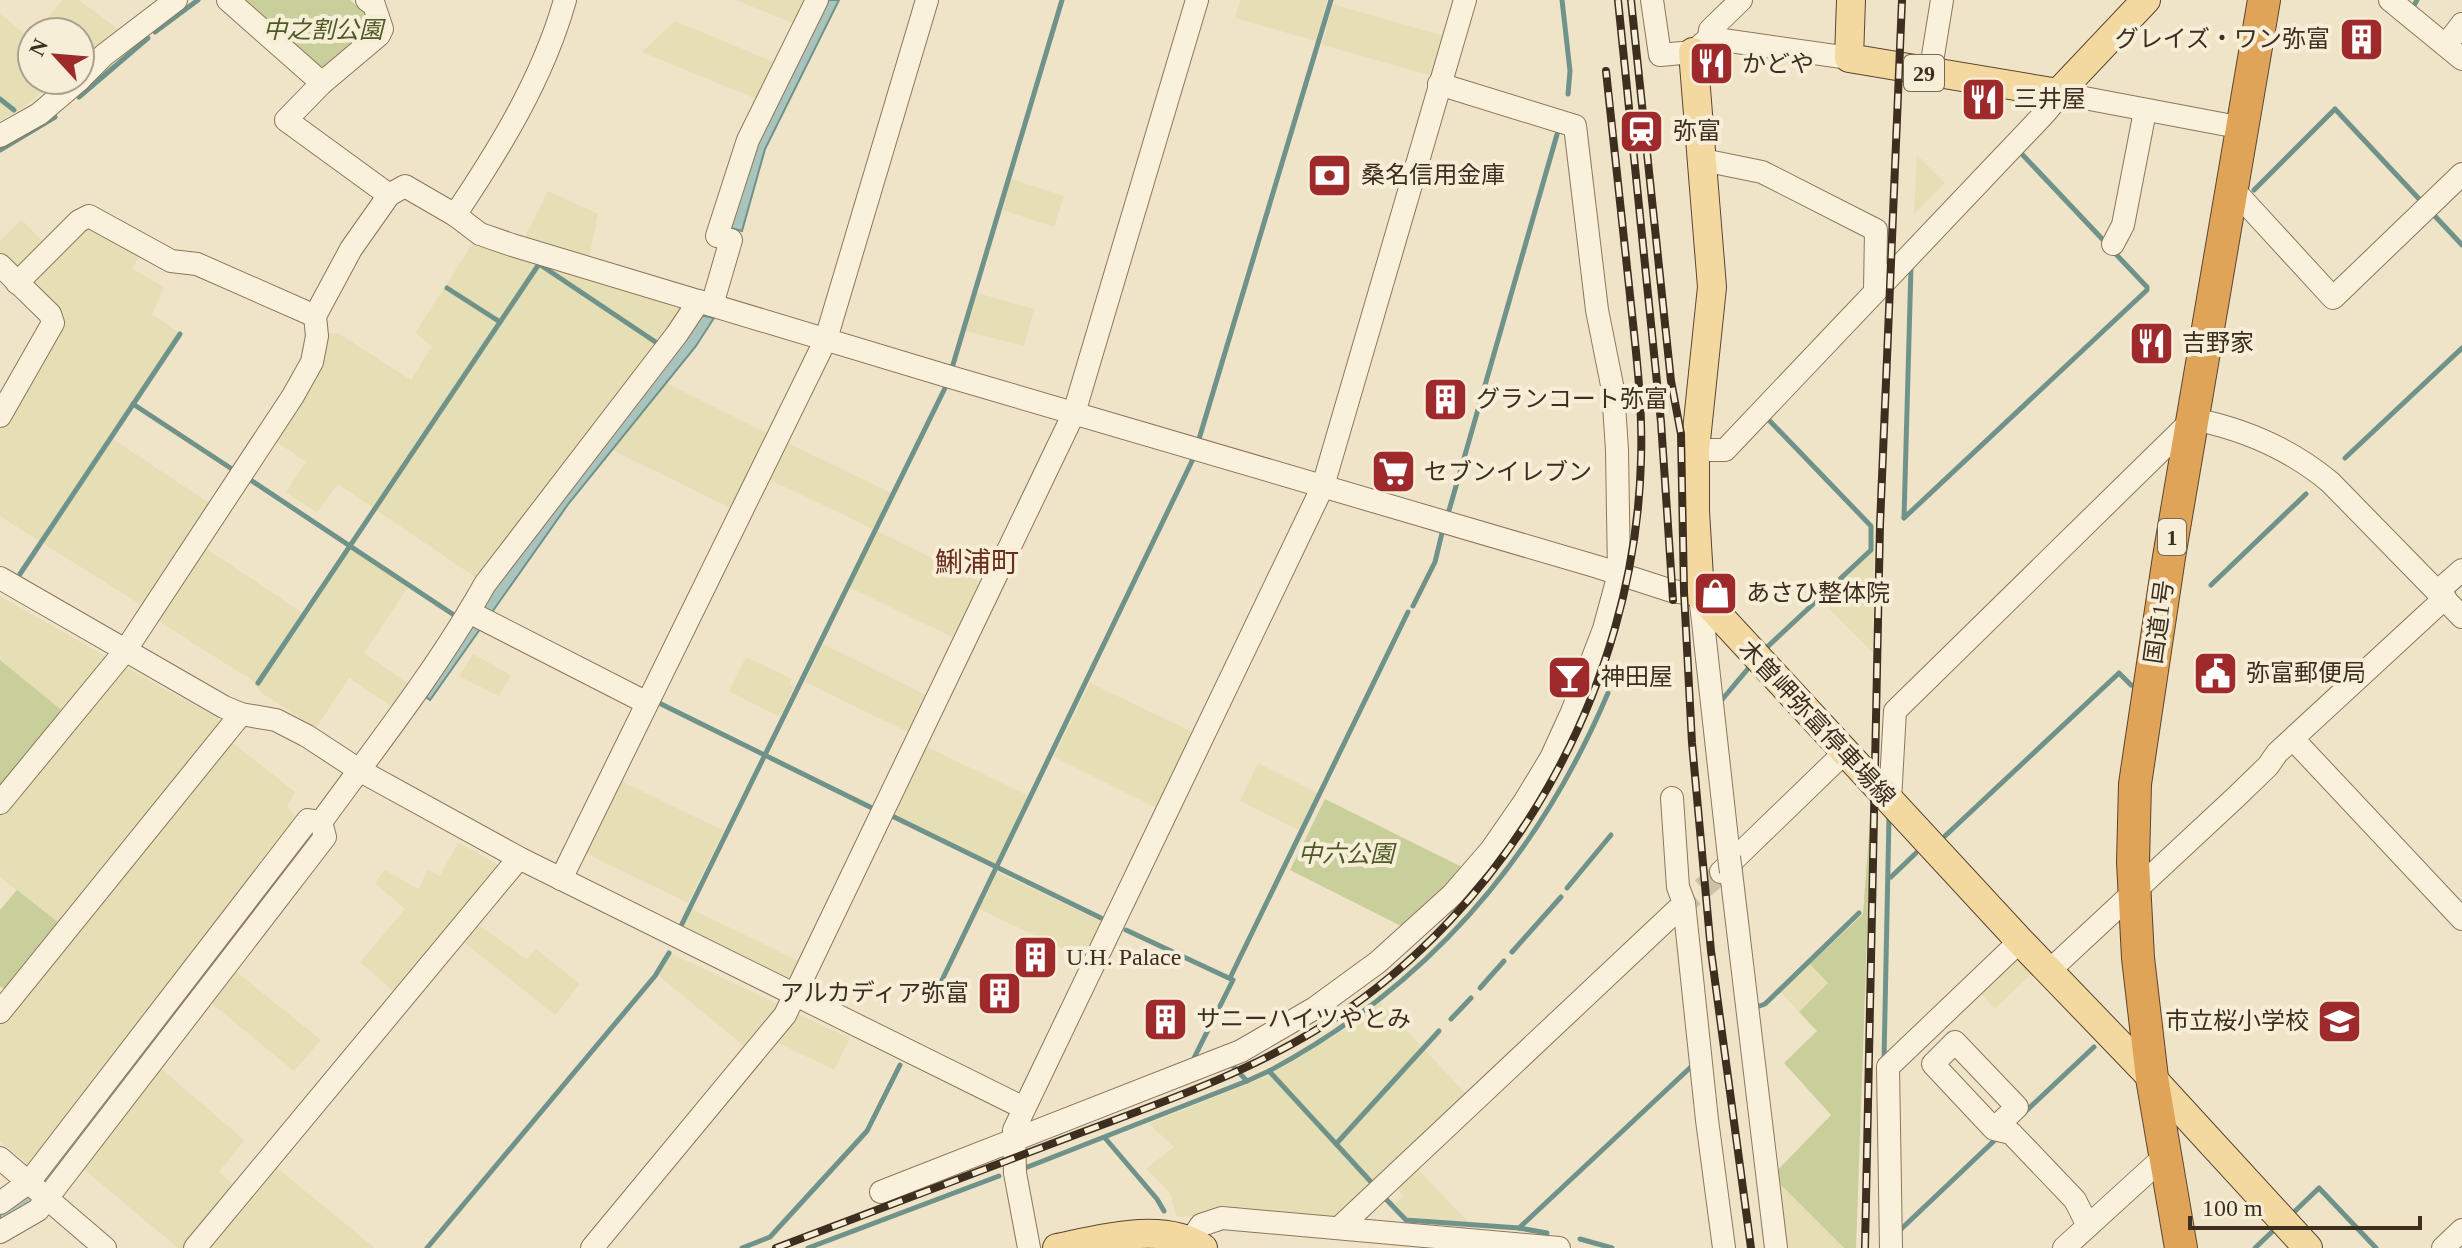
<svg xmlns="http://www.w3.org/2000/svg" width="2462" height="1248" viewBox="0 0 2462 1248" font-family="'Times New Roman','Noto Sans JP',serif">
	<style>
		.farmland { fill: #e6deb5 }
		.green { fill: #c9cf9b }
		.water { fill: #a9c4bc; stroke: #6f938a; stroke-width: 2 }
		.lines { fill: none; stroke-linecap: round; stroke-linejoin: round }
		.stream { stroke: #6f938a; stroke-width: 5 }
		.minor-tunnel { stroke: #ccc0a6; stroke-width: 22; stroke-dasharray: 22 11; stroke-linecap: butt }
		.minor-casing { stroke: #8d765c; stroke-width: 24 }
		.major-casing { stroke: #5b4430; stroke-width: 30 }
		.highway-casing { stroke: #5b4430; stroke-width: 34 }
		.minor { stroke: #faf1dc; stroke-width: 22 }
		.major { stroke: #f3d9a0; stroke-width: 28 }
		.highway { stroke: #e0a458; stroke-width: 32 }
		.rail-casing { stroke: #3d2e20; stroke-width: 8 }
		.rail { stroke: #f7eed8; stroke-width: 5; stroke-dasharray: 15; stroke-linecap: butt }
		.minor-bridge-casing { stroke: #8d765c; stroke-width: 24; stroke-linecap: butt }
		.minor-bridge { stroke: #faf1dc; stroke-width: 22 }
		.labels { text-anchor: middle; stroke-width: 8; stroke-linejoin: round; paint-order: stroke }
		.shield { fill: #f7eed8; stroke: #756857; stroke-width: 2 }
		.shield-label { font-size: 22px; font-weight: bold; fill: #3d2e20 }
		.park-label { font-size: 24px; font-style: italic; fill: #4d5a26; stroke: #f7eed8 }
		.poi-label { font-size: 24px; fill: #3d2e20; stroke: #f7eed8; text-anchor: start }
		.street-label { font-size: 24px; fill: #3d2e20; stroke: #f7eed8 }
		.quarter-label { font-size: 28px; fill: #6b2e1e; stroke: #f7eed8 }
	</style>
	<rect width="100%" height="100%" fill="#f0e4c8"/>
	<g class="farmland">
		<path d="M63 0H79L118 29 80 61V32H35Z"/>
		<path d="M736 0H813L800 26Z"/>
		<path d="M1240 0H1327L1316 41 1235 18Z"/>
		<path d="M1333 4 1444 36 1433 76 1322 45Z"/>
		<path d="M0 14 30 38 32 36V80H59L22 108 0 121Z"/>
		<path d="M675 21 781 65 761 101 642 52Z"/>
		<path d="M1917 155 1945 183 1914 214Z"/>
		<path d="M1011 179 1064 196 1054 227 1002 210Z"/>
		<path d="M548 191 598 214 588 262 523 241Z"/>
		<path d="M22 220 45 244 19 276 0 261V241Z"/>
		<path d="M80 225 142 250 132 269 164 287 152 314 178 332 110 437 215 507 146 608 0 516V427L56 325 24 282Z"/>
		<path d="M475 240 683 303 685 312 475 577 338 484 317 513 286 492 306 462 271 438 321 333H338L411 380 432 346 415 333Z"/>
		<path d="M977 293 1034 309 1024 346 966 331Z"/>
		<path d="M666 383 771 435 735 510 612 450Z"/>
		<path d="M780 439 891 493 873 529 762 476Z"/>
		<path d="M877 531 985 584 958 640 849 587Z"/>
		<path d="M201 545 307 616 350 548 408 587 364 653 410 685 395 709 349 678 316 728 260 692 253 681 154 618Z"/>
		<path d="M1874 551 1873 653 1821 600Z"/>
		<path d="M0 596 109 658 65 713 0 660Z"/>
		<path d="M823 644 930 697 912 734 805 682Z"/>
		<path d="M473 654 511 675 499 696 459 676Z"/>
		<path d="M746 657 792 679 789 684 794 687 780 717 729 691Z"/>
		<path d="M122 665 228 724 64 927 0 877V813Z"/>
		<path d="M1090 683 1195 733 1159 809 1054 757Z"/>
		<path d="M225 737 295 792 287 806 300 821 35 1164H28L0 1141V1015Z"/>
		<path d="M919 743 1029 796 996 864 886 811Z"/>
		<path d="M1258 763 1319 794 1301 831 1240 801Z"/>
		<path d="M617 779 724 831 688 903 581 851Z"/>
		<path d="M458 842 499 865 398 995 360 962 405 909 375 883 385 870 418 889 428 870 440 876Z"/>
		<path d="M997 872 1102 922 1085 959 979 909Z"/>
		<path d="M692 909 800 962 793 976 784 979 682 929Z"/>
		<path d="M474 922 527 959 536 949 580 984 555 1015 460 939Z"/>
		<path d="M2011 952 2031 974 1995 1009 1975 987Z"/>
		<path d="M670 953 780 1005 750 1051 658 975Z"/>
		<path d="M1810 964 1828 983 1799 1012 1781 992Z"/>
		<path d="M233 969 321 1040 294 1071 210 1002Z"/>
		<path d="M1379 1001 1467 1095 1341 1217 1248 1212 1182 1217 1176 1215 1170 1193 1146 1169 1174 1147 1149 1124 1268 1076 1342 1031Z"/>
		<path d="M796 1013 850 1038 834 1070 770 1039Z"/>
		<path d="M156 1064 244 1140 219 1172 240 1190 191 1248H178L80 1166Z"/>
		<path d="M272 1164 375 1248H201Z"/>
		<path d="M1413 1164 1468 1222 1407 1217 1395 1204 1404 1196 1392 1183Z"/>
		<path d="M1772 1176 1844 1248H1782Z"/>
	</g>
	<g class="green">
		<path d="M240 0H350L366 13 368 31 329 65 321 67 314 64Z"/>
		<path d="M0 660 65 713 0 792Z"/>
		<path d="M1872 794 1856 1248H1844L1772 1176 1831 1115 1784 1063 1817 1031 1799 1012 1828 983 1810 964 1863 914Z"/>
		<path d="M1325 799 1466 869 1407 929 1290 870Z"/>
		<path d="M17 890 64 927 10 994 0 986V910Z"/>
	</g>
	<g class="water">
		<path d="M823 0H839L765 149 742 231 727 227 753 142Z"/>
		<path d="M701 315 714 318 696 346 569 503 430 700 422 694 524 542Z"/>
		<path d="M308 830 317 837 34 1202 0 1222V1210Z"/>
	</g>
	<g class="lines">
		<g class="stream">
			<path d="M1562 0 1570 71 1568 94"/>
			<path d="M2412 9 2417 0"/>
			<path d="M155 32 198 0"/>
			<path d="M79 97 148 38"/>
			<path d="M0 99 14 110"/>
			<path d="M0 150 55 117"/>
			<path d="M2019 151 2106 243"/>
			<path d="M2254 190 2335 109 2421 201"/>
			<path d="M2432 213 2462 245"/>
			<path d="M447 288 500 322"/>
			<path d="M952 368 1062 0"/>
			<path d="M133 404 235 471"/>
			<path d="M1199 439 1331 0"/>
			<path d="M2345 458 2462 348"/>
			<path d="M249 479 457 617"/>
			<path d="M1448 514 1558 131"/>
			<path d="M1904 518 2147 290V287L2112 250"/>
			<path d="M1904 518 1911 266"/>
			<path d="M20 574 180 334"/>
			<path d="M2211 585 2306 494"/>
			<path d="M1413 606 1435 562 1443 529"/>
			<path d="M1764 650 1871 550V526L1766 417"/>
			<path d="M258 683 539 264 657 343"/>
			<path d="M657 702 872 808"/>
			<path d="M1720 702 1752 664"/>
			<path d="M890 815 1101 918"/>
			<path d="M1945 836 2119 673 2131 685"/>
			<path d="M1891 877 1916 853"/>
			<path d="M1567 888 1611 835"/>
			<path d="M681 926 947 384"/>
			<path d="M1126 930 1233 980 1192 1062"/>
			<path d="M1512 952 1561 897"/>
			<path d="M1230 978 1408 612"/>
			<path d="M942 980 1193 459"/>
			<path d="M1480 988 1504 961"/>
			<path d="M1754 1008 1765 1004 1859 913"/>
			<path d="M1451 1019 1471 998"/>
			<path d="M1884 1060 1889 817"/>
			<path d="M1230 1063 1247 1081 1269 1071 1372 1183"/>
			<path d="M1269 1071C1428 986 1538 858 1608 693"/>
			<path d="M2025 1112 2094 1047"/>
			<path d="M1105 1138 1157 1199 1164 1211"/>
			<path d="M1336 1144 1439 1031"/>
			<path d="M1025 1168 1247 1081"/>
			<path d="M1384 1197 1406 1220 1519 1228 1547 1233"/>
			<path d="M2293 1213 2319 1188 2376 1248"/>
			<path d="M1519 1228 1693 1065"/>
			<path d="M1898 1232 1995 1140"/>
			<path d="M1580 1239 1612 1248"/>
			<path d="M427 1248 655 976 669 953"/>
			<path d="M742 1248 770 1237 867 1131 900 1065"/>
			<path d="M808 1248 999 1176"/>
			<path d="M2255 1248 2276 1228"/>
		</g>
		<path class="minor-tunnel" d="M1677 910 1717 876"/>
		<defs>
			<g id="minor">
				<path d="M228 0 322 83 286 120 389 195"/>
				<path d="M1652 0 1660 55 1693 52 1709 38 1849 58"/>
				<path d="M2390 0 2462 59"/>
				<path d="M1709 38 1710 30 1741 0"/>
				<path d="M2446 45 2462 24"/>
				<path d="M1930 74 1942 0"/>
				<path d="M80 79 104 55 176 0"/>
				<path d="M322 83 379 35 382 29 374 5 367 0"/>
				<path d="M0 136 39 114 79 80"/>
				<path d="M1703 160 1762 172 1876 230 1875 291"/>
				<path d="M2232 188 2333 298 2462 174"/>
				<path d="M455 215C500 148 543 78 565 0"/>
				<path d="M2113 244 2123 225 2145 111"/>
				<path d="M0 265 50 314 53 323 0 416"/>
				<path d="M17 283 79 221 89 216 171 261 197 264 315 316"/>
				<path d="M712 305 731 240 717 236 748 140 817 0"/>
				<path d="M1695 450H1725L2046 112 2054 102 2058 93 2243 128"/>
				<path d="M0 578 224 707 241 714 276 720 307 736 359 770 519 858 1024 1108"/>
				<path d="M2438 591 2462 570"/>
				<path d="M469 612 647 703"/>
				<path d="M2293 739 2462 919"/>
				<path d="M1672 798 1678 887 1684 903 1707 1120 1724 1248"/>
				<path d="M1890 800 1895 711 2193 419C2244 429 2289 448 2330 482L2462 617"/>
				<path d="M0 803 125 651 293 396 312 362 317 336 315 316 351 249 389 195 405 186 455 215 480 234 512 245 947 376 1598 567 1672 591 1700 595 1729 857"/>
				<path d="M1721 872 1844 753"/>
				<path d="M1731 872 1776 1248"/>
				<path d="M561 879 826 339 927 0"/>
				<path d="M2049 971 2236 797 2268 766 2277 753 2445 598"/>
				<path d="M0 1012 241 714"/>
				<path d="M1994 1129 2017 1107 1955 1042 1933 1064 1994 1129 2011 1133 2075 1200 2088 1226"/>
				<path d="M0 1158 105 1248"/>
				<path d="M881 1192 1241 1051 1315 1008 1378 962 1452 895 1491 850 1525 801 1551 758 1572 712 1604 629 1619 574 1617 450 1613 390 1597 310 1575 126 1439 84"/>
				<path d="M0 1203 29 1182 308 820 321 822C377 745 438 668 485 584L677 334 699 301"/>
				<path d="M1339 1228 1677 910"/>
				<path d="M0 1232 38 1210 325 837 321 822"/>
				<path d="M1191 1240 1201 1225 1222 1218 1559 1248"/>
				<path d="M195 1248 519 858"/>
				<path d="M592 1248 785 1015 1074 413 1197 0"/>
				<path d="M1029 1248 1015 1173 1014 1130 1323 486 1465 0"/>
				<path d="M1891 1248 1888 1067 2020 941"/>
				<path d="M2064 1248 2165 1156"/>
				<path d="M2443 1248 2462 1230"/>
			</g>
			<g id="major">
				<path d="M1851 0 1849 58 2058 93 2146 0"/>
				<path d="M1693 52 1712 287 1695 450V511L1700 595 2020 941 2152 1078 2308 1248"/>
				<path d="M1057 1248C1100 1239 1164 1221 1203 1248"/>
			</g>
			<path id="highway" d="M2181 1248 2152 1078 2138 958 2133 862 2135 784 2169 557 2264 0"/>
		</defs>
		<use href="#minor" class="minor-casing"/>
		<use href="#major" class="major-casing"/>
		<use href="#highway" class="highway-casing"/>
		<use href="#minor" class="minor"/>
		<use href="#major" class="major"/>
		<use href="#highway" class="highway"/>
		<defs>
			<g id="rail">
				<path d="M1618 0 1661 422 1673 600"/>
				<path d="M1631 0 1671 381 1681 434 1684 592 1692 743 1711 951 1751 1248"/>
				<path d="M776 1248C877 1210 978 1172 1080 1133 1160 1103 1242 1075 1316 1030 1510 911 1635 687 1641 460 1643 402 1635 344 1629 286 1621 214 1614 142 1606 71"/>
				<path d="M1865 1248 1880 525 1902 0"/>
			</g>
		</defs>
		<use href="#rail" class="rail-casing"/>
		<use href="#rail" class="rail"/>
		<defs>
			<path id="minor-bridge" d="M1729 857 1731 872"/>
		</defs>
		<use href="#minor-bridge" class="minor-bridge-casing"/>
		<use href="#minor-bridge" class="minor-bridge"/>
	</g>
	<defs>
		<symbol id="building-square" viewBox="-11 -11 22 22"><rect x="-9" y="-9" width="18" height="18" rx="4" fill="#9e2a2b" stroke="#f7eed8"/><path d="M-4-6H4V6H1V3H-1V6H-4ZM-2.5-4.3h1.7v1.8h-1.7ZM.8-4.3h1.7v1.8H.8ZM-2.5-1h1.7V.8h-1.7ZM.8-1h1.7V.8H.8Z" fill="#fff"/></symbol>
		<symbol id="restaurant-square" viewBox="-11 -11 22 22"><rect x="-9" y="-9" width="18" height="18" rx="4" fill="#9e2a2b" stroke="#f7eed8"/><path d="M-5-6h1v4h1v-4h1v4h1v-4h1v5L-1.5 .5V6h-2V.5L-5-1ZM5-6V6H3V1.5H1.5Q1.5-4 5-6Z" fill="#fff"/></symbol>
		<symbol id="station-square" viewBox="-11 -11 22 22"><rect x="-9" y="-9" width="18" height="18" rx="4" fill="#9e2a2b" stroke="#f7eed8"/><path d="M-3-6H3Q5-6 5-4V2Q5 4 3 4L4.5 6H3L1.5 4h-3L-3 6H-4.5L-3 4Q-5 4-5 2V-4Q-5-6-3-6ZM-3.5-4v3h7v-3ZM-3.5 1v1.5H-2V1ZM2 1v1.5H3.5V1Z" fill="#fff"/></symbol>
		<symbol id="bank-square" viewBox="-11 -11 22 22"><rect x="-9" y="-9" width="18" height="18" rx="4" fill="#9e2a2b" stroke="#f7eed8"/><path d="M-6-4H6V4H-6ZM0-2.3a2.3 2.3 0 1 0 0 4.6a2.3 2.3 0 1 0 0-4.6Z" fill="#fff"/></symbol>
		<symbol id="supermarket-square" viewBox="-11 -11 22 22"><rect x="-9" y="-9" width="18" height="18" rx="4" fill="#9e2a2b" stroke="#f7eed8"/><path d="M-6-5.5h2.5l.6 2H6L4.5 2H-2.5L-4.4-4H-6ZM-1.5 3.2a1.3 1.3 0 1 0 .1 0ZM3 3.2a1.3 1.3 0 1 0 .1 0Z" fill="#fff"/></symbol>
		<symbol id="shop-square" viewBox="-11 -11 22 22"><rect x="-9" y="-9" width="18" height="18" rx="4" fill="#9e2a2b" stroke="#f7eed8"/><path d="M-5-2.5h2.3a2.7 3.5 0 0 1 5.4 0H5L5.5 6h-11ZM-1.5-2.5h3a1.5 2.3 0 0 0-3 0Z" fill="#fff"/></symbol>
		<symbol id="civic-square" viewBox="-11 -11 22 22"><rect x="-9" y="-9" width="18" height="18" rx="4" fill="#9e2a2b" stroke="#f7eed8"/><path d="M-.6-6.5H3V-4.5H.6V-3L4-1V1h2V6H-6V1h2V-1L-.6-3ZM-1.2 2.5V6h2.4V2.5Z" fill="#fff"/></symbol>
		<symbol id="bar-square" viewBox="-11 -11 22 22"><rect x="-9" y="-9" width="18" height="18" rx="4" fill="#9e2a2b" stroke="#f7eed8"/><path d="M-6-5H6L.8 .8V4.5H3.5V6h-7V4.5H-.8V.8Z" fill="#fff"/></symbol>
		<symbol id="school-square" viewBox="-11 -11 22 22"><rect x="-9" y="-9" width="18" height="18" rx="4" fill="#9e2a2b" stroke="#f7eed8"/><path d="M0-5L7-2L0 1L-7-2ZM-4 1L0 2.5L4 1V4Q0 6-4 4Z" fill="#fff"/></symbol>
	</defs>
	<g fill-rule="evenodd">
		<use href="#building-square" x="2336" y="14" width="51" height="51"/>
		<use href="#restaurant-square" x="1686" y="38" width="51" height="51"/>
		<use href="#restaurant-square" x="1958" y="74" width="51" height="51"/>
		<use href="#station-square" x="1616" y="106" width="51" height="51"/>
		<use href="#bank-square" x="1304" y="150" width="51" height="51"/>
		<use href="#restaurant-square" x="2126" y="318" width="51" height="51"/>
		<use href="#building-square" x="1420" y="374" width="51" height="51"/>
		<use href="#supermarket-square" x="1368" y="446" width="51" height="51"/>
		<use href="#shop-square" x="1690" y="568" width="51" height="51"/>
		<use href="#civic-square" x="2190" y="648" width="51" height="51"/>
		<use href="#bar-square" x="1544" y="652" width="51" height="51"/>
		<use href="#building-square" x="1010" y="932" width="51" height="51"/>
		<use href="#building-square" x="974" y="968" width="51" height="51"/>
		<use href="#building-square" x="1140" y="994" width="51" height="51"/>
		<use href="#school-square" x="2314" y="996" width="51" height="51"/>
	</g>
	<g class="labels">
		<g class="shield">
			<rect x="1904" y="55" width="40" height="36" rx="6"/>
			<rect x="2158" y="519" width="28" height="36" rx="6"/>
		</g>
		<g class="shield-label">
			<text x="1924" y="81">29</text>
			<text x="2172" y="545">1</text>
		</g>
		<g class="park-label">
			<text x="323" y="38">中之割公園</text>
			<text x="1346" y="862">中六公園</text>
		</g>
		<g class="poi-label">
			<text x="2330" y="47" text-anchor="end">グレイズ・ワン弥富</text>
			<text x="1742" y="72">かどや</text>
			<text x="2014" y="107">三井屋</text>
			<text x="1673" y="139">弥富</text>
			<text x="1361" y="183">桑名信用金庫</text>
			<text x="2182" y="351">吉野家</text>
			<text x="1476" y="407">グランコート弥富</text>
			<text x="1424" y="480">セブンイレブン</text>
			<text x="1746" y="601">あさひ整体院</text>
			<text x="2246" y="681">弥富郵便局</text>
			<text x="1601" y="685">神田屋</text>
			<text x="1066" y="965">U.H. Palace</text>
			<text x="969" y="1001" text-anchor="end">アルカディア弥富</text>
			<text x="1196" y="1027">サニーハイツやとみ</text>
			<text x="2309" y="1029" text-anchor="end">市立桜小学校</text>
		</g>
		<g class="street-label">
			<text transform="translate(2159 622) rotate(-82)" y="8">国道1号</text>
			<text transform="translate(1817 723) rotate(47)" y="8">木曽岬弥富停車場線</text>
		</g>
		<g class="quarter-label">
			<text x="977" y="572">鯏浦町</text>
		</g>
	</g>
	<g transform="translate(56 56) rotate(296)"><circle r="38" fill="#f7eed8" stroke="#ada18e" stroke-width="2"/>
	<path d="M0-6L14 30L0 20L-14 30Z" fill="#9e2a2b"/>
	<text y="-12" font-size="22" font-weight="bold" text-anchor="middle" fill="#3d2e20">N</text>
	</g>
	<path d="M2190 1216v12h230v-12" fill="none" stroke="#3d2e20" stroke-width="4"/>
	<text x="2202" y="1216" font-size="24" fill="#3d2e20" stroke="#f7eed8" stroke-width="6" paint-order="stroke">100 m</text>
</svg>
